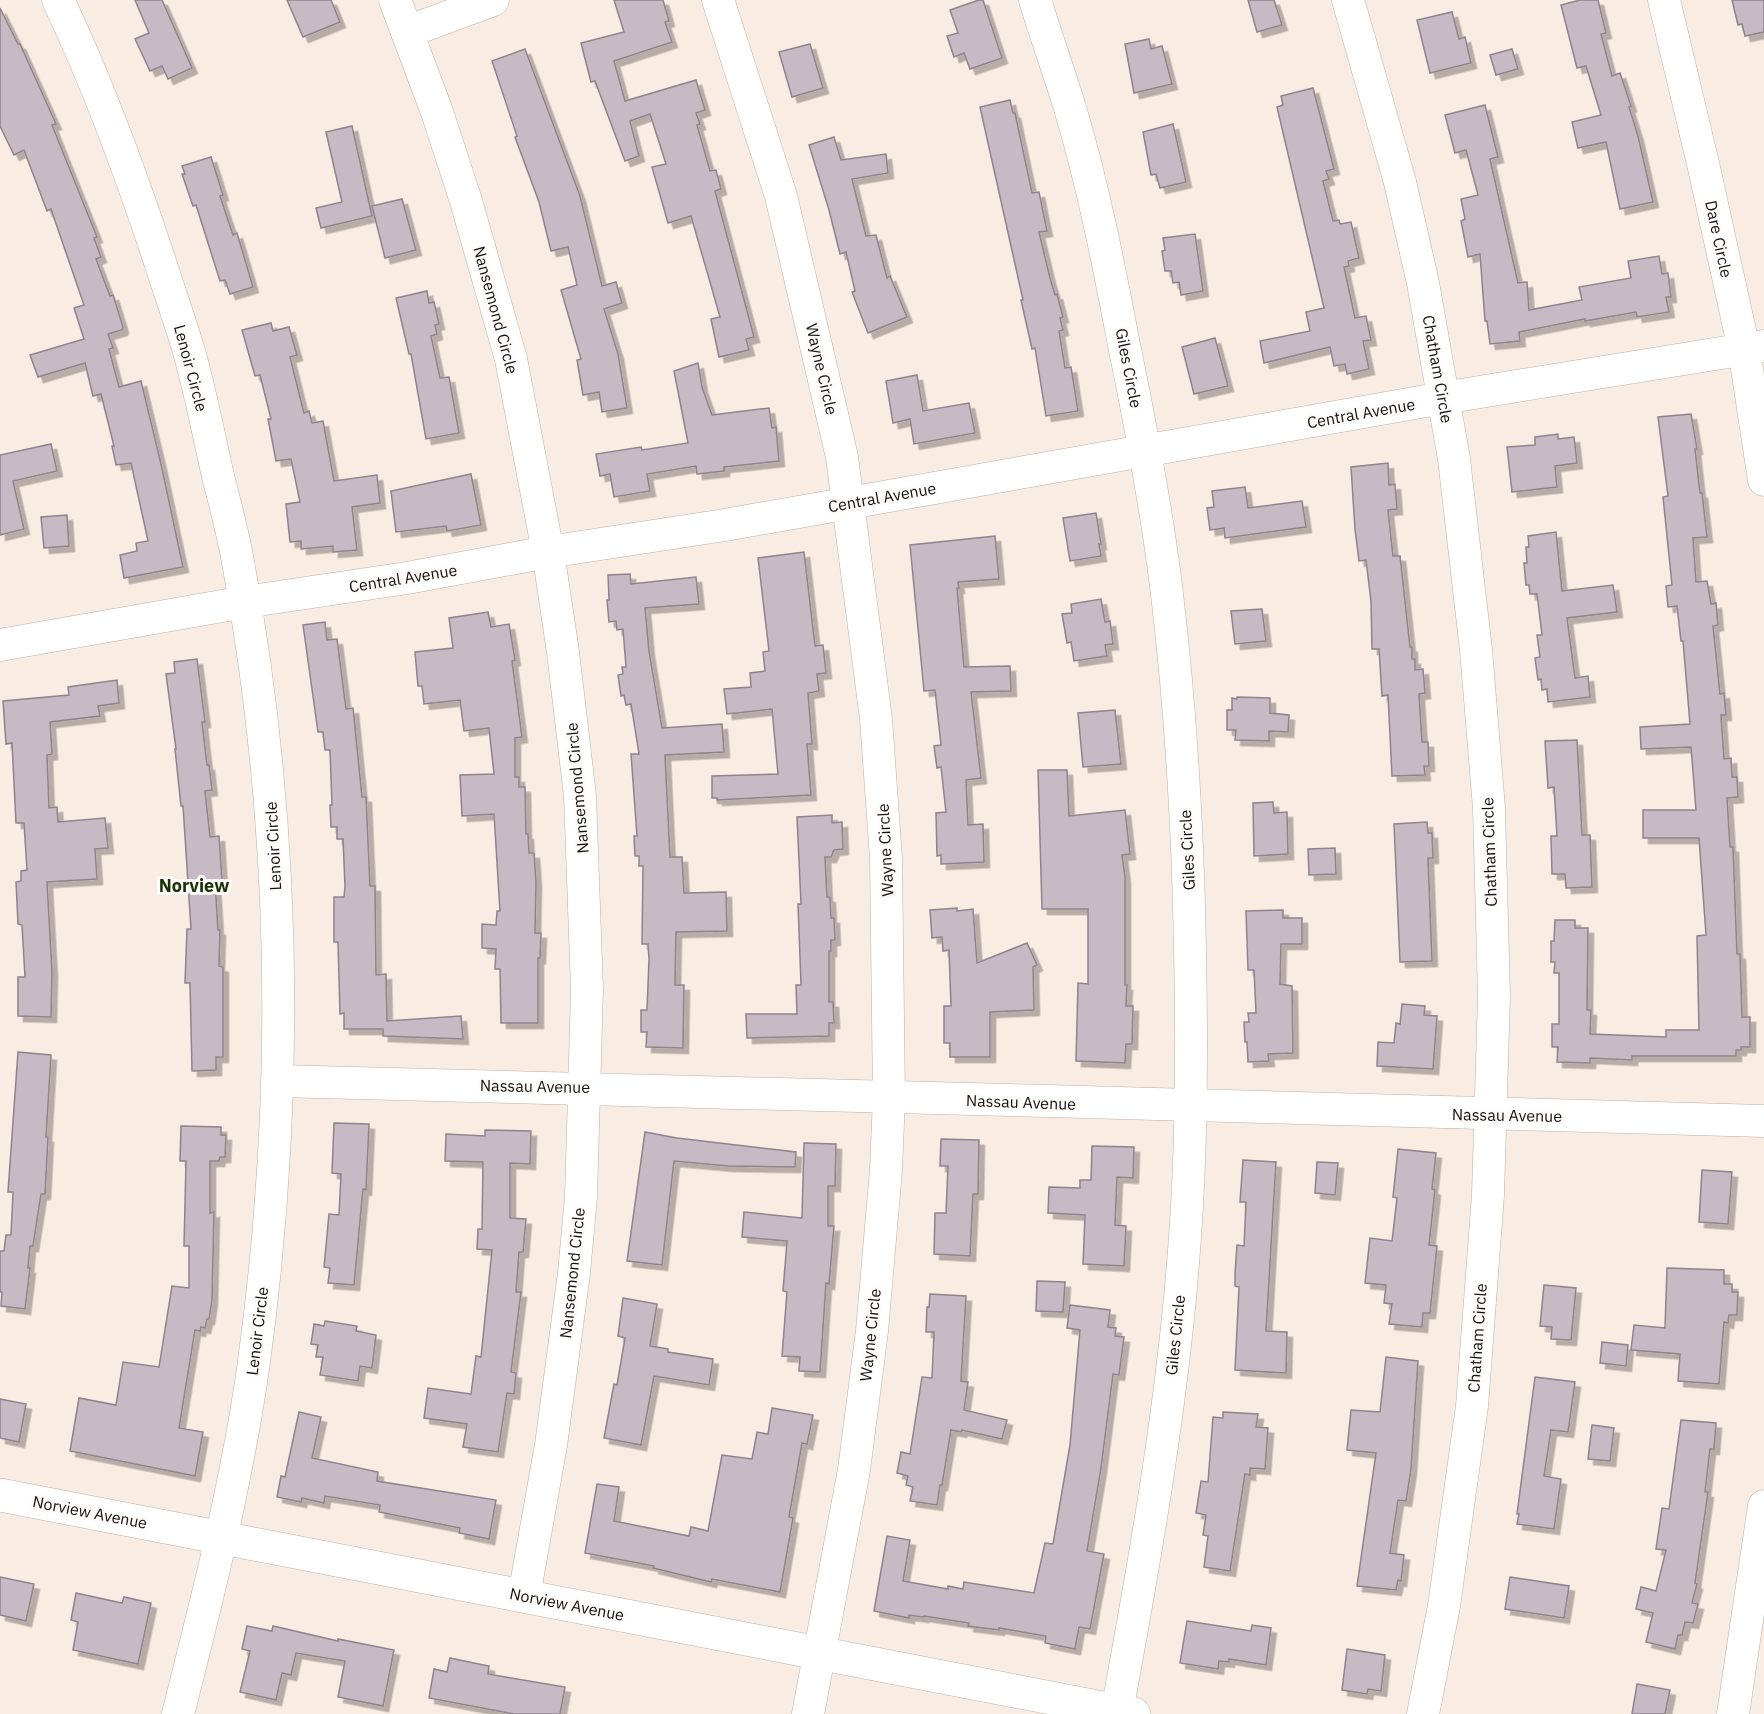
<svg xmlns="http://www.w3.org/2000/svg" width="1764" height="1714" viewBox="0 0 1764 1714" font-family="'IBM Plex Sans',sans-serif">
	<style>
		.building { fill: #c6bac4; stroke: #8e848c; stroke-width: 1.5; filter: url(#shadow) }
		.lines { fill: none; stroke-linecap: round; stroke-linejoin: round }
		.minor-casing { stroke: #bbafa7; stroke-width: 33 }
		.tertiary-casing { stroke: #bbafa7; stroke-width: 34 }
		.minor { stroke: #fff; stroke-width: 32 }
		.tertiary { stroke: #fff; stroke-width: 33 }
		.labels { text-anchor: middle; stroke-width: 6; stroke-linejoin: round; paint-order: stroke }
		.street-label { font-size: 16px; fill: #14100d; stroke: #fefbfa }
		.neighbourhood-label { font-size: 18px; font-weight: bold; fill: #183405; stroke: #fefbfa }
	</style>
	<defs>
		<filter id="shadow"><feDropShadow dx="5.5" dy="5.5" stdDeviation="0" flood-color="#0004"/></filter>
	</defs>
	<rect width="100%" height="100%" fill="#f9ece3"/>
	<g class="building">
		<path d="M135 0H162L192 68 168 79 162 66 150 71 135 39 149 33Z"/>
		<path d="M287 0H331L340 22 303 37Z"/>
		<path d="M614 0H663L669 21 665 22 672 42 614 61 625 101 696 80 705 110 696 113 700 124 697 125 710 171 716 170 721 189 715 191 754 337 746 339 749 350 719 357 711 319 720 317 691 216 668 223 652 167 666 164 650 114 630 121 639 156 625 161 595 81 591 82 581 43 624 32Z"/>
		<path d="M979 0H983L1002 58 970 69 964 53 954 57 947 36 958 33 950 10Z"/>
		<path d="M1248 0H1274L1282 25 1257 32Z"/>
		<path d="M1580 0H1598L1606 33 1601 34 1612 76 1620 73 1631 106 1629 107 1638 136 1653 202 1620 209 1606 142 1578 148 1572 122 1601 115 1586 66 1577 68 1561 5Z"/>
		<path d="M1732 0H1764V32L1745 36 1742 24 1738 25Z"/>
		<path d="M0 8 18 44H20L56 124 52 125 97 237 94 238 101 257 96 259 110 296 113 295 123 327 122 330 108 334 113 348 109 349 119 387 141 381 161 464 183 567 124 578 120 555 137 551 136 543 148 541 131 463 116 465 112 446H114L101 394 93 396 85 363 38 377 30 355 84 339 74 308 84 305 51 209 47 211 24 150 14 155 0 126Z"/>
		<path d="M1452 12 1459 39 1465 37 1471 63 1430 73 1417 20Z"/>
		<path d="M1149 39 1151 49 1162 46 1172 84 1134 93 1125 44Z"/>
		<path d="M810 44 823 88 792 97 779 52Z"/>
		<path d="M525 49 580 196 602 286 616 282 622 303 604 309 618 354 627 408 602 412 599 392 583 395 577 360 581 359 561 290 577 285 568 247 551 251 539 202 515 137 517 136 492 61Z"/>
		<path d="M1512 49 1518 69 1496 75 1490 55Z"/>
		<path d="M1313 88 1334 169 1326 171 1329 179 1323 181 1333 221 1339 220 1340 224 1351 222 1359 258 1348 261 1349 266 1344 267 1355 318 1366 316 1371 340 1363 341 1369 369 1347 374 1345 364 1334 366 1330 347 1264 363 1260 341 1310 331 1306 312 1324 308 1277 107 1283 105 1281 96Z"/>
		<path d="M1010 100 1013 113H1015L1032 193 1039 192 1047 231 1039 232 1050 278 1055 295 1057 294 1063 317 1060 318 1063 330 1059 331 1065 368 1071 367 1078 411 1046 416 1035 348 1032 349 1021 300H1023L980 107Z"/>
		<path d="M1485 105 1498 157 1490 159 1518 283 1527 282 1529 310 1582 300 1579 287 1631 278 1628 261 1659 256 1662 274 1668 273 1671 297H1666L1669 312 1637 317 1636 312 1585 321V319L1519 332 1520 341 1490 344 1487 321H1485L1480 254 1468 257 1461 221 1465 219 1461 199 1478 195 1466 150 1455 153 1445 115Z"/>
		<path d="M1173 124 1186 182 1160 188 1156 174 1151 175 1143 132Z"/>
		<path d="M352 126 372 216 321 228 316 208 342 202 326 132Z"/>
		<path d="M834 137 841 160 886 154 888 173 852 179 866 236 876 235 887 278 890 276 907 317 868 333 852 292 855 291 846 252 840 254 829 210 809 145Z"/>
		<path d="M211 157 223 195 220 196 233 235 237 233 253 287 230 294 225 280 220 281 196 205 193 206 182 174H185L182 166Z"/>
		<path d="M402 199 416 250 385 258 372 206Z"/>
		<path d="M1195 234 1203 291 1181 295 1179 282 1173 283 1171 271H1165L1162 251 1165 250 1163 238Z"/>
		<path d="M427 291 429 303 434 302 439 324 435 325 437 334 431 336 440 378 449 377 459 433 426 439 411 354H409L396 298Z"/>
		<path d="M271 323 273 331 289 327 297 355 290 357 304 413 309 411 312 423 323 421 334 481 377 475 380 503 352 507 357 550 333 552V546L301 549V541L290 542 286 504 300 502 291 459 276 461 268 419H271L260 375 255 376 242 330Z"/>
		<path d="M1215 338 1228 386 1194 394 1182 347Z"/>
		<path d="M698 363 702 387 712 415 769 408 772 428 776 427 779 461 724 467V471L697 474 696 466 647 474 650 491 614 497 610 474 600 476 596 454 641 447 642 450 688 443 674 371Z"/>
		<path d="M917 375 923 411 969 403 975 433 914 444 910 419 893 423 886 381Z"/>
		<path d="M1691 414 1697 449H1695L1700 493H1702L1707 537 1693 538 1696 582 1707 581 1711 604 1716 603 1718 625 1713 626 1720 694 1724 693 1726 715H1721L1724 759 1731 758 1732 777H1737L1738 797 1727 798 1730 847H1733L1737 954H1740L1742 1017H1750V1047H1741V1050H1736V1056H1632V1060L1590 1058V1063L1557 1062 1558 1047H1552V1024H1559V973H1554L1555 962H1551V941H1554L1555 920H1575V928H1588L1587 1010H1591L1590 1034 1666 1037V1030H1699L1697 936 1706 935 1699 838H1643V810H1696L1691 747 1641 749 1640 727 1690 724 1683 641H1681L1677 606 1668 607 1666 586 1672 585 1663 497 1668 496 1658 417Z"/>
		<path d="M1558 434V439L1574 437 1577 463 1555 466 1557 487 1512 492 1507 447 1535 445V437Z"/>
		<path d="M51 444 57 471 13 481 24 529 0 535V455Z"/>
		<path d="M1388 463 1389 485 1395 484 1397 509 1388 510 1393 556H1400L1410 647H1412V659H1415V670L1423 669 1425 693 1419 694 1422 742H1428L1429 766H1424L1425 775 1392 776 1388 695 1382 696 1379 649H1372L1371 601 1366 560 1359 561 1355 529 1351 467Z"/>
		<path d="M471 474 481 525 447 531 446 526 396 532 391 491Z"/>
		<path d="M1245 487 1248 508 1302 501 1306 527 1225 538 1224 528 1210 530 1207 508 1214 507 1212 491Z"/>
		<path d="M1096 513 1101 544H1099L1101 556 1070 561 1063 518Z"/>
		<path d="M67 515 69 546 44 548 41 517Z"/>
		<path d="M1556 532 1562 591 1613 585 1617 612 1567 618 1575 678 1588 676 1590 697 1548 702 1547 689 1542 690 1541 679 1538 680 1535 658 1540 657 1537 635H1542L1537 594H1530L1529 585H1526L1524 563H1527L1526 547H1529L1528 536Z"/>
		<path d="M995 536 999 579 958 582 959 588H957L964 667 1010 666 1011 691 971 692 981 778 966 780 968 825 983 824 984 862 941 864V855L937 856 936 813 946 812 941 767 937 768 934 746 941 745 935 690 924 691 910 545Z"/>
		<path d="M804 552 815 646 823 645 826 673 817 674 819 691 808 693 812 744H807L811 795 717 800V798H712V776L778 774 772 709 727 714 724 689 751 687 750 673 765 671 763 652 769 651 758 558Z"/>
		<path d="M630 574 631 584 696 577 699 604 645 608 649 651 662 728 722 724 724 752 665 755 670 857H682L684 893 726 892 727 931 676 932 675 985H684L683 1048 646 1047 647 1032H641V1010H647L649 959 648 944H642L643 866H639V856H635L634 836H637L631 754H639L631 704 626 705 624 695 621 696 618 675 623 674 622 667H626L623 629 617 630 616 621 609 622 607 600H609L608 575Z"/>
		<path d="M1101 599 1105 622 1110 621 1113 644 1105 645 1107 656 1074 661 1071 642 1067 643 1062 614 1072 613 1071 604Z"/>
		<path d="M1262 609 1266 641 1235 644 1231 611Z"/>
		<path d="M488 612 491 627 509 624 515 660 512 661 522 737 515 738V777H519V787H525L526 834H528L529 853H534L536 882 535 933H541L540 958H538V1023H501L500 969H495L496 949 482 948V924L496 925 497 911H500L494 814 462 816 460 775 494 774 489 728 464 731 460 700 424 704 422 686H418L415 652 453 648 449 618Z"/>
		<path d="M325 622 327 640 337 639 346 709 353 708 362 797H366L370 886H375L376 975 386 974 387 1021 461 1016 463 1039 383 1036V1029H344V1013L340 1014 338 942H334V897H344L345 886 343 839H337V827H331L330 805H332L330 750H325L323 732H318L303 625Z"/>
		<path d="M197 659 205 722H202L207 765H209L212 790 205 791 210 837 219 836 222 880 215 881 218 930H220L219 966 223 967V1057H216V1070L192 1071 190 983H185L187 929H191L183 806H181L175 749H176L166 674 175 673 174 662Z"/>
		<path d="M117 680 119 703 98 706 100 716 50 722 52 754 47 755 49 808 57 807 58 822 105 818 108 848 95 849 97 879 47 882 52 972 51 1017 18 1016V977H25L22 925 18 924 16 882 21 881V871L27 870 24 823H16L12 743 6 744 3 701 69 695 68 687Z"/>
		<path d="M1237 697 1270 698V713L1289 715 1288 732 1269 731V741L1235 740 1236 730H1227V710H1232V698L1237 699Z"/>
		<path d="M1115 710 1121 764 1083 767 1078 713Z"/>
		<path d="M1577 740 1582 835H1590L1592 887 1566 888 1565 874H1552L1551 836H1557L1554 787 1548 788 1545 741Z"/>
		<path d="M1038 770H1067L1069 816 1125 810 1130 854 1122 855 1125 877V985H1127L1126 1006H1133L1132 1044H1126L1125 1063 1076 1061 1078 983 1088 984V909H1042Z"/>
		<path d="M1273 802 1274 813 1287 812 1288 854 1254 856 1253 803Z"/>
		<path d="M832 815V823L842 822 843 849 834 850 831 857H825L827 897H830L831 918H834L835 940H831V951H829V1002H833L834 1023H829V1036L747 1038 746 1014H797L796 985H801L798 904H801L797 817Z"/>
		<path d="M1427 822 1428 833H1432L1433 858H1428L1432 961 1400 962 1394 824Z"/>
		<path d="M1335 848 1336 874 1309 875 1308 849Z"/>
		<path d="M957 908V911L973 909 977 963 1027 943 1037 965 1033 967 1034 1010 990 1012V1057H950V1043H944V1006H951L949 950 943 951 942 937 932 938 930 910Z"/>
		<path d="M1283 910V918H1302V944H1281L1280 984 1292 986 1293 1053 1268 1054 1269 1061 1248 1062 1247 1042H1245L1244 1022H1249L1248 1013H1256L1254 970H1248L1246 911Z"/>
		<path d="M1402 1004 1425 1006 1424 1015 1437 1016 1433 1069 1377 1066 1378 1042 1394 1043 1396 1023 1400 1024Z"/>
		<path d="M18 1052 51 1055 46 1137H48L45 1194H41L33 1246H30L28 1268H30L25 1309 1 1306 2 1292H0V1251H4L6 1235H11L13 1192H8Z"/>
		<path d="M334 1123 369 1124 366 1190 363 1189 354 1285 328 1283 330 1268 324 1267 329 1214 339 1215 341 1174 332 1173Z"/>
		<path d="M181 1126 221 1127V1135H226L225 1157H220L219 1161H210V1213L214 1212 212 1300 209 1319H207L205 1328 201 1327 200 1331 195 1330 179 1428 203 1432 195 1476 70 1451 79 1398 116 1405 123 1362 159 1367 172 1286 189 1288V1246H184L186 1161H180Z"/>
		<path d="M485 1130 531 1131 530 1164 510 1163V1218L526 1219 523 1252H519L516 1292H521L511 1372 516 1373 514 1394 507 1393 498 1452 463 1447 467 1424 424 1418 428 1388 471 1394 476 1356 481 1357 492 1250 477 1249 478 1229H482L483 1162 445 1161 446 1134 485 1136Z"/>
		<path d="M645 1132 677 1138 796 1152 795 1167 728 1166 674 1161 662 1265 627 1261Z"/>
		<path d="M941 1139 979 1140 978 1194H973L970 1256 934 1254 935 1213H946L948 1166H940Z"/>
		<path d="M804 1143 836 1144 835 1186H828V1226H834L829 1284 826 1283 820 1372 799 1371 800 1357 782 1356 787 1292 783 1291 787 1241 742 1237 744 1212 802 1218Z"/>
		<path d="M1092 1146 1134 1147 1133 1178 1117 1177 1115 1225 1126 1226 1124 1266 1083 1264 1085 1215 1048 1213 1049 1187 1080 1188V1180H1091Z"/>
		<path d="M1398 1149 1436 1153 1432 1189 1435 1190 1429 1245 1437 1246 1430 1313H1423L1422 1327 1389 1324 1392 1304 1384 1303 1386 1285 1365 1283 1370 1238 1392 1241 1397 1198 1393 1197Z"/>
		<path d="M1243 1160 1276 1162 1266 1331 1287 1332 1286 1373 1235 1370 1239 1287 1235 1286V1274L1237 1245 1244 1246 1246 1202H1240Z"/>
		<path d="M1317 1162 1338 1163 1335 1195 1315 1193Z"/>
		<path d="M1702 1170 1732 1172 1728 1224 1699 1222Z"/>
		<path d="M1667 1268 1724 1270V1284H1732V1292H1738L1737 1315H1729L1728 1323 1724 1322 1719 1384 1678 1381 1680 1354 1631 1350 1634 1325 1665 1328Z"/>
		<path d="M1037 1281 1065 1282 1063 1312 1036 1311Z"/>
		<path d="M1544 1285 1576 1288 1571 1340 1551 1339 1552 1327 1540 1326Z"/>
		<path d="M930 1294 966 1296 961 1381 968 1382 964 1410 1007 1420 1002 1439 962 1430 961 1432 951 1430 942 1485H940L937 1505 910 1501 913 1487 906 1485 908 1476 897 1473 901 1452 910 1454 922 1377 932 1378 934 1332H926L927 1307H929Z"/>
		<path d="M623 1298 657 1304 650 1346 668 1349V1352L713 1359 709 1385 654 1376 641 1445 604 1438 614 1384 617 1385 625 1338 618 1336Z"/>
		<path d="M1070 1305 1110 1310 1108 1327 1116 1328 1115 1336 1124 1337 1119 1375 1113 1374 1101 1468 1087 1551 1104 1554 1090 1629 1079 1627 1075 1649 1045 1643 1046 1636 999 1628V1630L968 1626 969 1623 924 1616 923 1617 909 1615V1618L874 1611 887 1536 910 1540 903 1581 948 1589V1586L963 1589 964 1582 1034 1593 1045 1543 1053 1544 1070 1445 1080 1330 1067 1328Z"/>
		<path d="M325 1321 357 1326 356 1331 376 1335 372 1368 360 1366 358 1381 320 1375 323 1357H316L318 1345 311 1344 314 1324 324 1326Z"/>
		<path d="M1602 1342 1628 1345 1626 1366 1600 1363Z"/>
		<path d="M1386 1357 1418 1361 1411 1469 1406 1501 1398 1500 1390 1553 1404 1555 1401 1581 1398 1580 1396 1590 1357 1586 1376 1453 1347 1450 1351 1410 1380 1412Z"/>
		<path d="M1535 1377 1575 1382 1568 1432 1551 1430 1544 1476 1561 1479 1554 1529 1517 1524 1519 1514H1517Z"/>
		<path d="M0 1399 26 1404 19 1442 0 1438Z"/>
		<path d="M772 1408 813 1415 807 1444 802 1443 789 1517 793 1518 780 1592 712 1579 711 1582 653 1568 654 1566 585 1553 597 1484 619 1487 614 1521 689 1536 691 1527 708 1531 722 1455 752 1459 757 1432 768 1434Z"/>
		<path d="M299 1412 321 1417 312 1458 378 1472 377 1481 496 1500 489 1539 459 1533 460 1528 379 1512 380 1505 325 1496 324 1503 302 1498 301 1502 277 1497 281 1476 285 1477Z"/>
		<path d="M1223 1412 1258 1414 1256 1427 1268 1428 1265 1469 1250 1468V1475L1245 1474 1230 1571 1204 1567 1208 1536 1203 1535 1206 1515 1196 1513 1201 1481 1208 1482 1213 1417 1223 1418Z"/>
		<path d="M1681 1420 1716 1423 1714 1449H1710L1705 1492H1708L1695 1583 1697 1584 1692 1603 1698 1604 1693 1623 1685 1622 1682 1635H1678L1675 1649 1646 1642 1653 1613 1636 1609 1641 1587 1656 1591 1666 1550 1656 1549 1662 1508 1669 1509Z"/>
		<path d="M1592 1425 1614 1428 1610 1461 1588 1459Z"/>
		<path d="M0 1577 34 1584 26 1621 0 1615Z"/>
		<path d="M1510 1577 1569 1586 1564 1618 1505 1609Z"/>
		<path d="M76 1593 122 1603 124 1597 151 1603 138 1664 73 1650 78 1622 71 1620Z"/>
		<path d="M1187 1621 1251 1631 1252 1625 1271 1628 1266 1665 1229 1659V1662L1219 1661 1218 1669 1180 1663Z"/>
		<path d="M247 1626 272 1631 273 1626 338 1641V1639L394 1650 383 1706 338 1697 345 1661 296 1653 291 1675 282 1673 276 1700 240 1692 250 1651 242 1649Z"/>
		<path d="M1347 1649 1385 1655 1381 1691 1368 1689 1367 1694 1342 1690Z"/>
		<path d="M450 1658 489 1666 488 1674 565 1687 560 1714H514L429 1698 434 1669 447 1672Z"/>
		<path d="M1637 1684 1670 1690 1665 1714H1632Z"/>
	</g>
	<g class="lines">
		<defs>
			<g id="minor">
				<path d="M58 0C100 88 133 179 163 271 172 299 182 327 190 355 201 395 209 436 218 476 225 504 233 533 238 562 287 828 290 1101 253 1369 236 1486 207 1600 178 1714"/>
				<path d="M395 0 437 112 466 201 511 359 548 552 563 652 580 796 587 990 581 1197 574 1273 551 1445 524 1596"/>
				<path d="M718 0 781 196 842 457 876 719 886 858 889 1098 886 1170 872 1331 854 1470 808 1714"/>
				<path d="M1035 0C1046 36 1059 72 1070 108 1093 185 1109 266 1124 345 1141 427 1157 510 1167 594 1181 712 1188 831 1190 950 1192 1046 1192 1141 1185 1237 1174 1396 1146 1554 1117 1711"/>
				<path d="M1348 0 1400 182 1423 283 1454 459 1476 650 1489 808 1494 996 1488 1195 1472 1406 1444 1606 1423 1714"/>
				<path d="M1664 0 1704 168 1744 349 1764 480"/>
				<path d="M407 32 493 0"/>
				<path d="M0 645 245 602 407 578 548 552 725 525 1443 398 1764 346"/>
				<path d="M278 1081C773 1091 1269 1109 1764 1121"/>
				<path d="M1733 1714 1764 1506"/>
			</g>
			<path id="tertiary" d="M0 1495 1134 1714"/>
		</defs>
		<use href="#minor" class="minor-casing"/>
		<use href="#tertiary" class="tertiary-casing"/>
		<use href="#minor" class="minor"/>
		<use href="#tertiary" class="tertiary"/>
	</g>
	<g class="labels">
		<g class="street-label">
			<text transform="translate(1719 239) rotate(78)" y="6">Dare Circle</text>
			<text transform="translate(496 310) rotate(75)" y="6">Nansemond Circle</text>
			<text transform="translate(191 368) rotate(75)" y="6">Lenoir Circle</text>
			<text transform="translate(1129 368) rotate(79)" y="6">Giles Circle</text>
			<text transform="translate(822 369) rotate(77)" y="6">Wayne Circle</text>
			<text transform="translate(1438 369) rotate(80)" y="6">Chatham Circle</text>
			<text transform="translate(1361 413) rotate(-10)" y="6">Central Avenue</text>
			<text transform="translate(882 497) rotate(-10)" y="6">Central Avenue</text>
			<text transform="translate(403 578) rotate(-9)" y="6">Central Avenue</text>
			<text transform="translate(577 788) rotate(-95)" y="6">Nansemond Circle</text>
			<text transform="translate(273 846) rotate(-93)" y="6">Lenoir Circle</text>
			<text transform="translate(885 850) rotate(-93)" y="6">Wayne Circle</text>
			<text transform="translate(1187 850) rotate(-93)" y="6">Giles Circle</text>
			<text transform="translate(1489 852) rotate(-92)" y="6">Chatham Circle</text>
			<text transform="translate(535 1086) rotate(1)" y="6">Nassau Avenue</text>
			<text transform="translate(1021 1102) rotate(2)" y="6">Nassau Avenue</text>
			<text transform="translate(1507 1115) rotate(1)" y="6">Nassau Avenue</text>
			<text transform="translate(572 1273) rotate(-84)" y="6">Nansemond Circle</text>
			<text transform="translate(257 1331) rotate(-83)" y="6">Lenoir Circle</text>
			<text transform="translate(870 1335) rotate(-84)" y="6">Wayne Circle</text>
			<text transform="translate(1175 1335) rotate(-84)" y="6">Giles Circle</text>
			<text transform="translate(1477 1338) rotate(-86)" y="6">Chatham Circle</text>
			<text transform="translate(90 1512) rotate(11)" y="6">Norview Avenue</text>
			<text transform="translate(567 1604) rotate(11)" y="6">Norview Avenue</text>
		</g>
		<g class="neighbourhood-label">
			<text x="194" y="892">Norview</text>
		</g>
	</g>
</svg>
